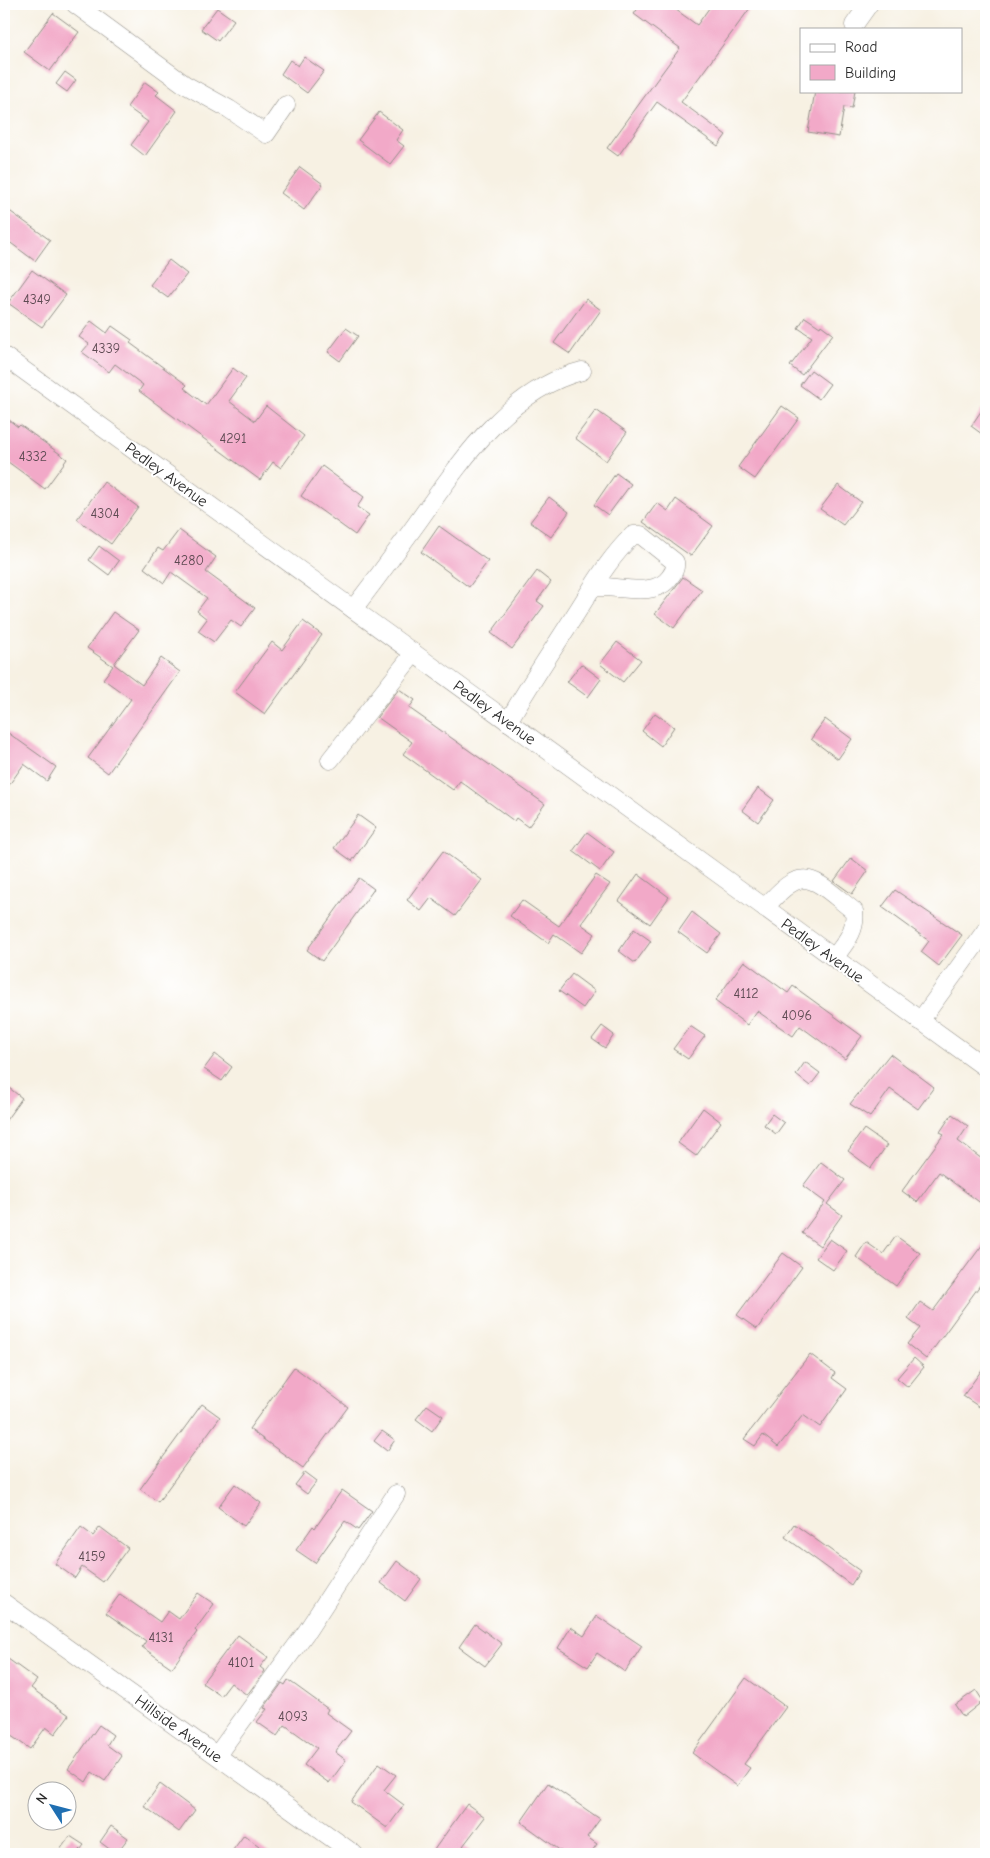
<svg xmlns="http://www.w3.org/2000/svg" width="990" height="1858" viewBox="0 0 990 1858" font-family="'Comic Neue',sans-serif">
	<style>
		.building { fill: #f2a9c8 }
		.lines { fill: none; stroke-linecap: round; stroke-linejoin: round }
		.minor-casing { stroke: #918e87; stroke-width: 19 }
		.minor { stroke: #fff; stroke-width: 18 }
		.labels { text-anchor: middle; stroke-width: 4; stroke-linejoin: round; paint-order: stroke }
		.number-label { font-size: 14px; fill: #5d4a52 }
		.street-label { font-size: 16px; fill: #2b2b2b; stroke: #fff }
	</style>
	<rect width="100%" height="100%" fill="#fff"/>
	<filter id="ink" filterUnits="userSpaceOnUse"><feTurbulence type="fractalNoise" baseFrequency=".02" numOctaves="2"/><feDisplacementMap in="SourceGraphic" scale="10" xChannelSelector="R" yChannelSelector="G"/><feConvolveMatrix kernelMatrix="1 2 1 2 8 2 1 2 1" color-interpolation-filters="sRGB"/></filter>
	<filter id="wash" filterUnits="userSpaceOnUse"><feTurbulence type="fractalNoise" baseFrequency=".0096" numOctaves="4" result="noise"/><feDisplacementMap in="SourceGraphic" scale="20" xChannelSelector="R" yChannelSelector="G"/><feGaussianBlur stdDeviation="1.12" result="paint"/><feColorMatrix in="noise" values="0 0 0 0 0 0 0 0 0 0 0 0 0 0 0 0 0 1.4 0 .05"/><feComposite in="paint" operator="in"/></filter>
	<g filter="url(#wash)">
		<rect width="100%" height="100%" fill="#f7f1e3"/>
		<g id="blocks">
			<g class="building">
				<path d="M641 4H668L697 25 712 4H753L681 102 726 135 718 146 657 102 618 156 607 148 680 48 634 14Z"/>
				<path d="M217 8 234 20 218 41 201 29Z"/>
				<path d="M53 13 79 32 50 71 24 52Z"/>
				<path d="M304 57 324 71 307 93 281 74 290 60 298 66Z"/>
				<path d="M65 72 76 80 67 92 56 84Z"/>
				<path d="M145 82 159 92 156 95 177 111 145 156 131 145 148 122 127 107Z"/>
				<path d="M815 91H855L852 108 844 107 839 137 808 132Z"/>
				<path d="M379 112 403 130 396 140 404 146 390 164 358 140Z"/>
				<path d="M300 167 323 184 304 210 281 193Z"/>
				<path d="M4 207 50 240 35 261 4 238Z"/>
				<path d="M169 260 187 274 168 298 150 285Z"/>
				<path d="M32 270 66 295 42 327 8 303Z"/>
				<path d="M586 299 601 310 570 354 554 343Z"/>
				<path d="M805 317 820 327 821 325 833 334 802 375 790 366 812 337 798 328Z"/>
				<path d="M91 321 107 333 112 326 132 340 130 343 187 385 184 388 206 405 233 368 246 378 229 401 255 421 266 406 304 436 281 468 273 462 260 480 139 391 143 385 115 364 109 372 82 352 89 344 79 337Z"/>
				<path d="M346 328 358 336 340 361 328 352Z"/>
				<path d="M811 370 830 384 819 399 800 385Z"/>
				<path d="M986 404V437L971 426Z"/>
				<path d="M782 406 799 418 755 479 738 467Z"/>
				<path d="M596 410 627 432 606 461 575 438Z"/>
				<path d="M4 416 18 427 20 425 67 459 45 489 4 459Z"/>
				<path d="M322 466 364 497 357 507 369 515 355 535 301 496Z"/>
				<path d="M616 473 631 484 608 515 594 505Z"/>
				<path d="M104 482 138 507 111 544 77 519Z"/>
				<path d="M838 485 861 502 843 525 820 509Z"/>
				<path d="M549 497 569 512 551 537 530 522Z"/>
				<path d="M676 499 713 526 691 556 643 522 657 503 668 511Z"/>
				<path d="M439 526 488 561 469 587 421 552Z"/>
				<path d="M179 530 216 557 206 572 255 608 241 627 231 620 214 642 198 631 207 619 197 611 207 598 171 572 164 583 144 568 158 548 163 551Z"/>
				<path d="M99 546 119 561 109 575 89 560Z"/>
				<path d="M537 571 551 582 537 601 544 606 512 649 491 633Z"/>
				<path d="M683 577 702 590 674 628 655 614Z"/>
				<path d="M113 612 139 630 114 664 142 685 161 658 180 672 108 773 88 758 131 699 103 679 113 666 87 648Z"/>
				<path d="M303 621 322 635 265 714 235 692 272 642 282 650Z"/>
				<path d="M617 642 641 660 623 682 600 664Z"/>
				<path d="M581 664 601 679 588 697 567 682Z"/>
				<path d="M399 689 415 700 409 708 545 804 528 827 516 818 514 821 460 781 453 790 403 754 412 742 377 717Z"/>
				<path d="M655 713 674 727 661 746 642 731Z"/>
				<path d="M825 719 852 739 838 759 811 739Z"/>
				<path d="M4 730 56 767 47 781 24 764 4 792Z"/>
				<path d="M758 788 774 800 758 822 742 810Z"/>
				<path d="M358 815 376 828 352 861 334 848Z"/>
				<path d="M587 832 614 852 600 871 573 851Z"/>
				<path d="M443 851 482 880 455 916 431 898 421 911 407 900Z"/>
				<path d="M851 858 868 871 852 894 834 881Z"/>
				<path d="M638 874 669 897 650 924 619 901Z"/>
				<path d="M596 875 610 884 581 924 595 934 581 953 554 934 548 943 510 916 522 900 559 926Z"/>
				<path d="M359 878 374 889 322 961 307 950Z"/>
				<path d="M895 890 962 935 939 966 921 952 929 941 882 907Z"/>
				<path d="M692 912 721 934 707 953 678 932Z"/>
				<path d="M634 929 651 941 635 963 619 951Z"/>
				<path d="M744 961 788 993 793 986 862 1036 845 1059 800 1026 793 1036 757 1011 747 1025 715 1001Z"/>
				<path d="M572 974 595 991 583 1008 559 991Z"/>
				<path d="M602 1026 614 1035 605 1048 592 1039Z"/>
				<path d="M690 1026 705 1036 688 1059 673 1049Z"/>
				<path d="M215 1054 232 1067 222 1081 204 1069Z"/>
				<path d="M890 1054 934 1087 918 1109 890 1089 870 1117 850 1104Z"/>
				<path d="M805 1062 820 1073 810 1086 796 1075Z"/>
				<path d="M4 1084 22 1098 4 1123Z"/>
				<path d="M703 1108 721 1122 696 1156 678 1143Z"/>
				<path d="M772 1114 784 1123 776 1134 764 1125Z"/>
				<path d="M952 1114 968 1126 958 1141 986 1162V1207L939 1172 917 1202 902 1191 944 1134 940 1132Z"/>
				<path d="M864 1129 887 1145 871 1168 848 1151Z"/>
				<path d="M821 1162 845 1180 827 1204 842 1215 820 1246 802 1233 825 1202 803 1186Z"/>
				<path d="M896 1236 920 1253 896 1286 856 1257 866 1242 883 1254Z"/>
				<path d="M830 1239 847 1251 833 1270 816 1258Z"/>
				<path d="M986 1240V1277L926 1359 907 1344 920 1328 908 1319 920 1302 933 1311Z"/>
				<path d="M783 1253 802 1267 757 1329 737 1315Z"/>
				<path d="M810 1354 835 1373 832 1378 847 1389 820 1427 803 1415 778 1447 763 1435 755 1446 744 1439Z"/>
				<path d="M914 1358 924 1367 908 1387 897 1378Z"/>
				<path d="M986 1364V1401L981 1408 963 1396Z"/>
				<path d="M294 1367 348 1407 303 1468 249 1429Z"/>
				<path d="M202 1404 220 1417 158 1502 140 1489Z"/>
				<path d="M427 1405 443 1416 432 1431 416 1419Z"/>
				<path d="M382 1431 395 1440 387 1451 374 1441Z"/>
				<path d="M305 1472 317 1481 307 1494 295 1485Z"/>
				<path d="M235 1484 261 1503 244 1526 218 1507Z"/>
				<path d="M342 1490 372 1511 358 1530 345 1521 315 1563 296 1550 313 1526 315 1528Z"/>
				<path d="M794 1524 860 1571 851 1585 785 1537Z"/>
				<path d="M81 1527 93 1536 100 1527 128 1548 103 1582 82 1567 75 1578 55 1564Z"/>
				<path d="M397 1561 421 1579 405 1601 381 1583Z"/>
				<path d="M198 1593 214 1604 195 1630 197 1632 172 1668 142 1647 146 1641 106 1613 120 1594 160 1622 168 1611 179 1619Z"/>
				<path d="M597 1616 642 1646 625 1672 597 1653 588 1667 558 1648 571 1627 584 1636Z"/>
				<path d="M475 1624 502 1644 485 1666 459 1647Z"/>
				<path d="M238 1635 268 1657 260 1667 265 1671 247 1695 231 1683 221 1696 202 1683Z"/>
				<path d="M4 1656 37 1680 31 1688 69 1715 55 1734 46 1727 30 1749 4 1731Z"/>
				<path d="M746 1678 786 1707 744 1764 750 1768 737 1786 692 1753Z"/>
				<path d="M288 1680 328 1709 326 1713 351 1731 335 1752 346 1760 329 1783 304 1765 317 1748 285 1725 277 1736 257 1722 267 1709 264 1708 282 1683 285 1685Z"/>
				<path d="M976 1690 983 1701 963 1717 955 1705Z"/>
				<path d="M99 1725 113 1735 107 1745 122 1756 105 1781 92 1772 86 1782 68 1769Z"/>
				<path d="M379 1763 396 1775 384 1790 404 1805 387 1828 351 1802Z"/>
				<path d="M548 1783 600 1819 587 1837 597 1844 590 1854H565L521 1822Z"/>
				<path d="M160 1784 195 1810 179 1832 144 1806Z"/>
				<path d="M467 1804 485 1817 463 1846 474 1854H431Z"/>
				<path d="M111 1826 128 1838 116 1854 100 1842Z"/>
				<path d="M244 1835 270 1854H230Z"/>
				<path d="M70 1836 84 1845 77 1854H57Z"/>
			</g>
		</g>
	</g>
	<g filter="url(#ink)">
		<use href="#blocks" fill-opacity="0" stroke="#918e87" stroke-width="1"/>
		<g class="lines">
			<defs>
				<g id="minor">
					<path d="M75 4 184 84 229 109 266 134 286 105"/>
					<path d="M854 25 869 4"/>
					<path d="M4 356 986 1068"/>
					<path d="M353 609C375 581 396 552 417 523 459 464 507 390 582 371"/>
					<path d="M508 722C528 686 551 653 573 618 591 590 608 559 633 535H641L675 562C676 568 674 572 670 577 655 599 617 585 593 587"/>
					<path d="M330 760 414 653"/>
					<path d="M765 908C804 861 813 879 854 911 857 931 845 943 834 958"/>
					<path d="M920 1021 986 930"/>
					<path d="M4 1603 354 1854"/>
					<path d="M217 1755 307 1631 396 1494"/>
				</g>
			</defs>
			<use href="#minor" class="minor-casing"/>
			<use href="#minor" class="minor"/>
		</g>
	</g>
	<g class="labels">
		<g class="number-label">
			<text x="37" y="304">4349</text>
			<text x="106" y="353">4339</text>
			<text x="233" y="443">4291</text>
			<text x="33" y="461">4332</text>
			<text x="105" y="518">4304</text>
			<text x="189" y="565">4280</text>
			<text x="746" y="998">4112</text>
			<text x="797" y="1020">4096</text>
			<text x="92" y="1561">4159</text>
			<text x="161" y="1642">4131</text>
			<text x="241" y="1667">4101</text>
			<text x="293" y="1721">4093</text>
		</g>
		<g class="street-label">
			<text transform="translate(167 474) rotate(36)" y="6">Pedley Avenue</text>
			<text transform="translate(495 712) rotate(36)" y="6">Pedley Avenue</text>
			<text transform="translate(823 950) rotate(36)" y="6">Pedley Avenue</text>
			<text transform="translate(179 1728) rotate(36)" y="6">Hillside Avenue</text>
		</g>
	</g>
	<rect width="990" height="1858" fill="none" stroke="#fff" stroke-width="20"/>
	<rect x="800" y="28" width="162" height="65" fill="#ffffff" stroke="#aaaaaa"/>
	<rect x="810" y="44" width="25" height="8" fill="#ffffff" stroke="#aaaaaa"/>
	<text x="845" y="52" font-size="15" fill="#2b2b2b">Road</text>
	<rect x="810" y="65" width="25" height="15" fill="#f2a9c8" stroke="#aaaaaa"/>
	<text x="845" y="78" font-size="15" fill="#2b2b2b">Building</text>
	<g transform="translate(52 1806) rotate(306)"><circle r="24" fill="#ffffff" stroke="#aaaaaa"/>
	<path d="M0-4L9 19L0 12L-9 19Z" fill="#1f6fb2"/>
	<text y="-8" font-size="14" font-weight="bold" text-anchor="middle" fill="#2b2b2b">N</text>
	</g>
</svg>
